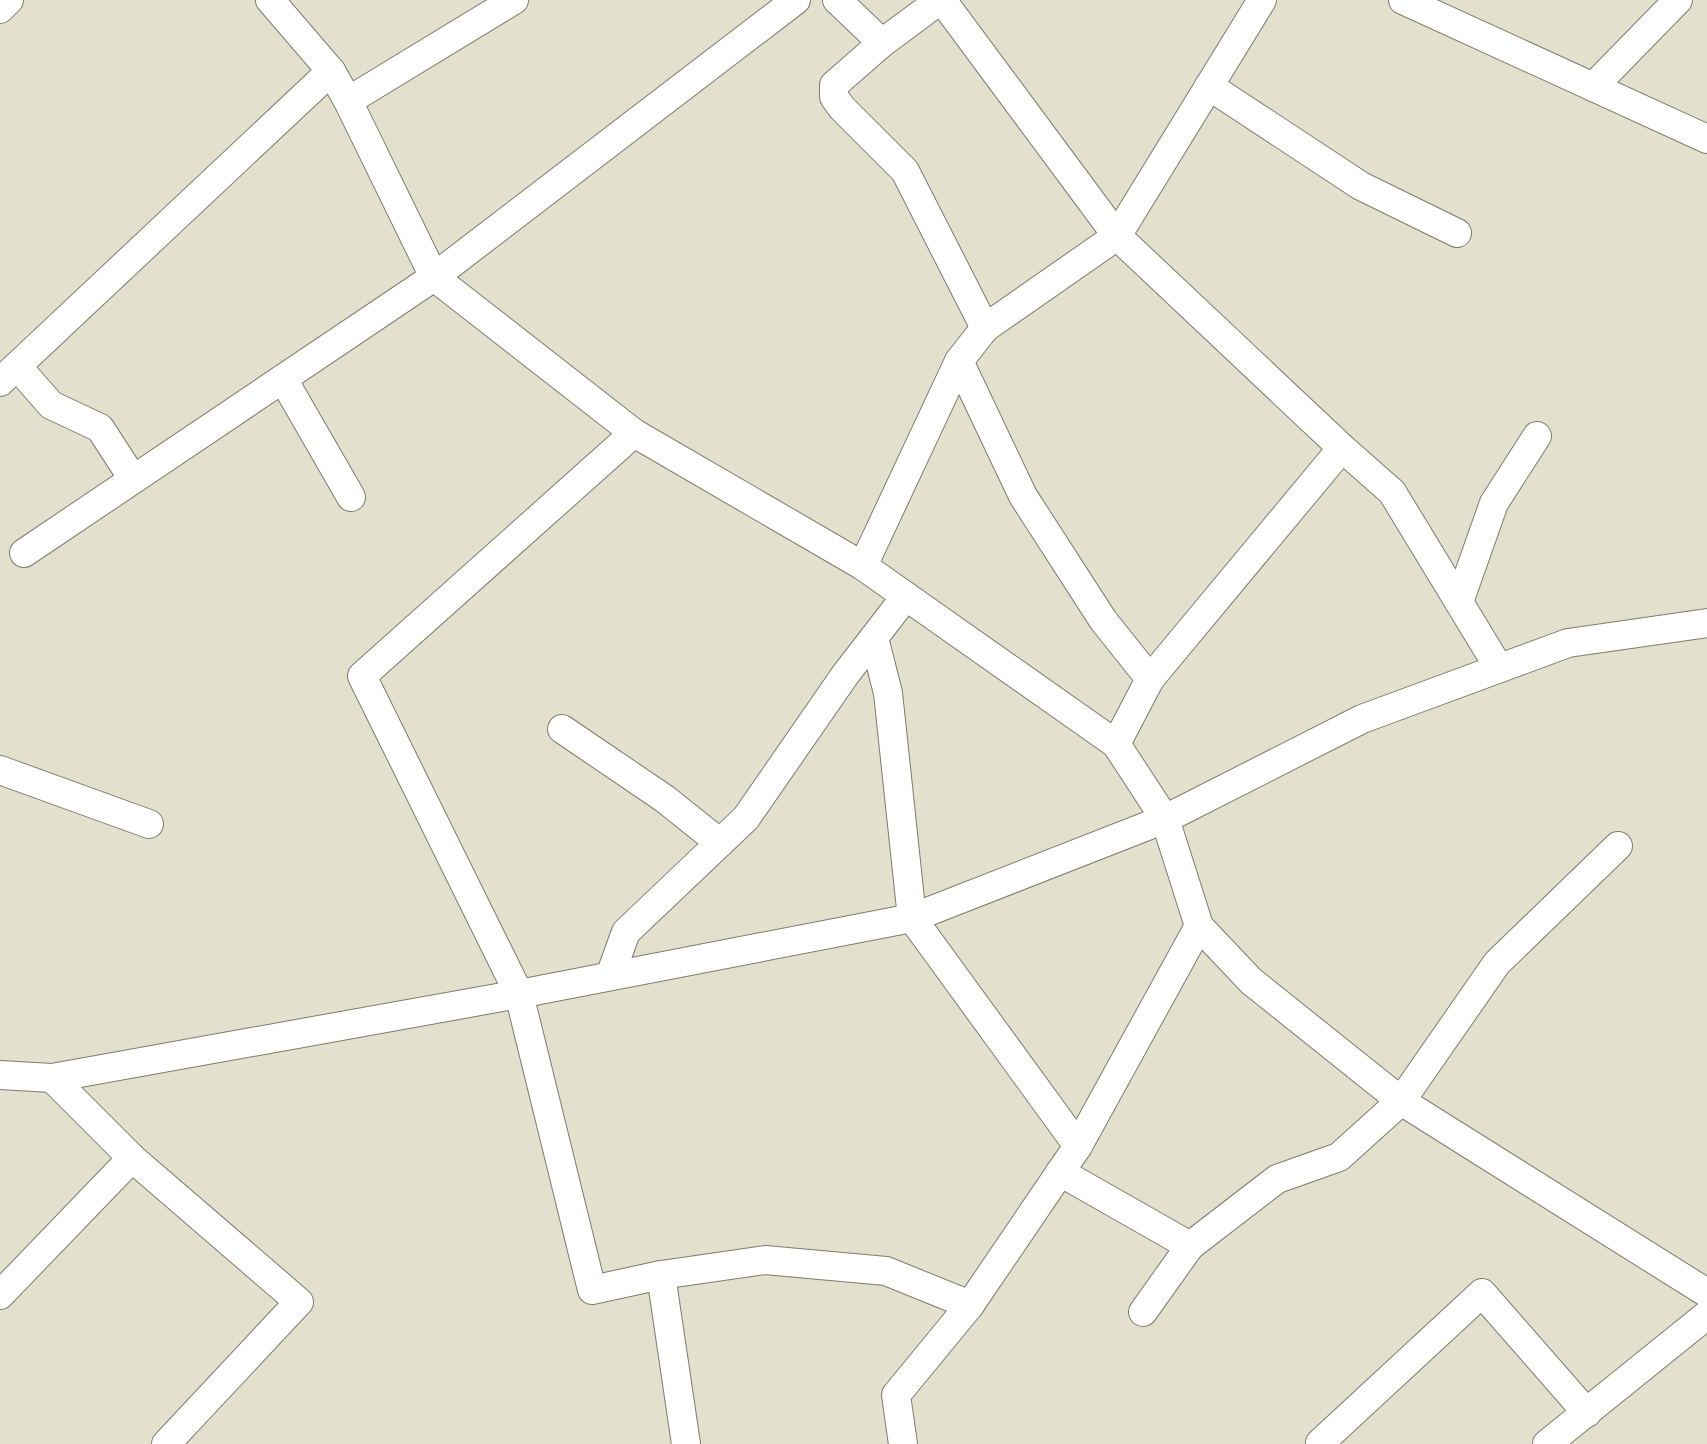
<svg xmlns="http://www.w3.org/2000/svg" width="1707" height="1444" viewBox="0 0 1707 1444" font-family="'Archivo Narrow',sans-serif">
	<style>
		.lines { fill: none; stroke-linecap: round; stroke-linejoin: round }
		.minor-casing { stroke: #7f7c6b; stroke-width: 30 }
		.minor { stroke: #fff; stroke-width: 28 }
	</style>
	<rect width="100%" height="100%" fill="#e3e0cd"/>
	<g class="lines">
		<defs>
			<g id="minor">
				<path d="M270 0 331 71 348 101 434 277 634 433 863 566 1116 744 1165 819 1199 926 1251 981 1401 1101 1707 1293"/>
				<path d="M837 0 882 43"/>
				<path d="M940 0 882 43 834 85V97L842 108 905 171 985 328"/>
				<path d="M942 0 1117 236 1342 448 1392 492 1499 668"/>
				<path d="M1403 0 1707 139"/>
				<path d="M0 9 9 0"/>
				<path d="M1209 86 1361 186 1457 233"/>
				<path d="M1593 87 1678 0"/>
				<path d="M348 101 514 0"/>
				<path d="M959 361 1023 496 1103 620 1150 679"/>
				<path d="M17 366 51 405 100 428 133 479"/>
				<path d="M283 379 351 497"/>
				<path d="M0 382 331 71"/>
				<path d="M634 433 362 676 519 994 592 1290 661 1275 765 1260 886 1271 970 1305"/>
				<path d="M24 553 434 277 796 0"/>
				<path d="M863 566 959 361 985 328 1117 236 1262 0"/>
				<path d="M1459 602 1494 503 1537 436"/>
				<path d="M874 638 888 693 912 918 1078 1146"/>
				<path d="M562 729 665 799 720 843"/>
				<path d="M1116 744 1150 679 1342 448"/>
				<path d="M0 770 149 824"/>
				<path d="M610 976 626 932 746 818 845 675 906 596"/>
				<path d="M0 1075 52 1078 519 994 912 918 1165 819 1362 719 1568 643 1707 623"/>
				<path d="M52 1078 132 1158 299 1302 166 1444"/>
				<path d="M1060 1172 1190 1246"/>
				<path d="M661 1275 686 1444"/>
				<path d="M0 1295 132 1158"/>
				<path d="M1143 1312 1190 1246 1277 1179 1339 1157 1401 1101 1497 963 1618 846"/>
				<path d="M1320 1443 1482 1293 1587 1413"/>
				<path d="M903 1444 896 1395 970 1305 1078 1146 1199 926"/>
				<path d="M1547 1444 1707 1315"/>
			</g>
		</defs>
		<use href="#minor" class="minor-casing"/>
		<use href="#minor" class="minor"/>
	</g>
</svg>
